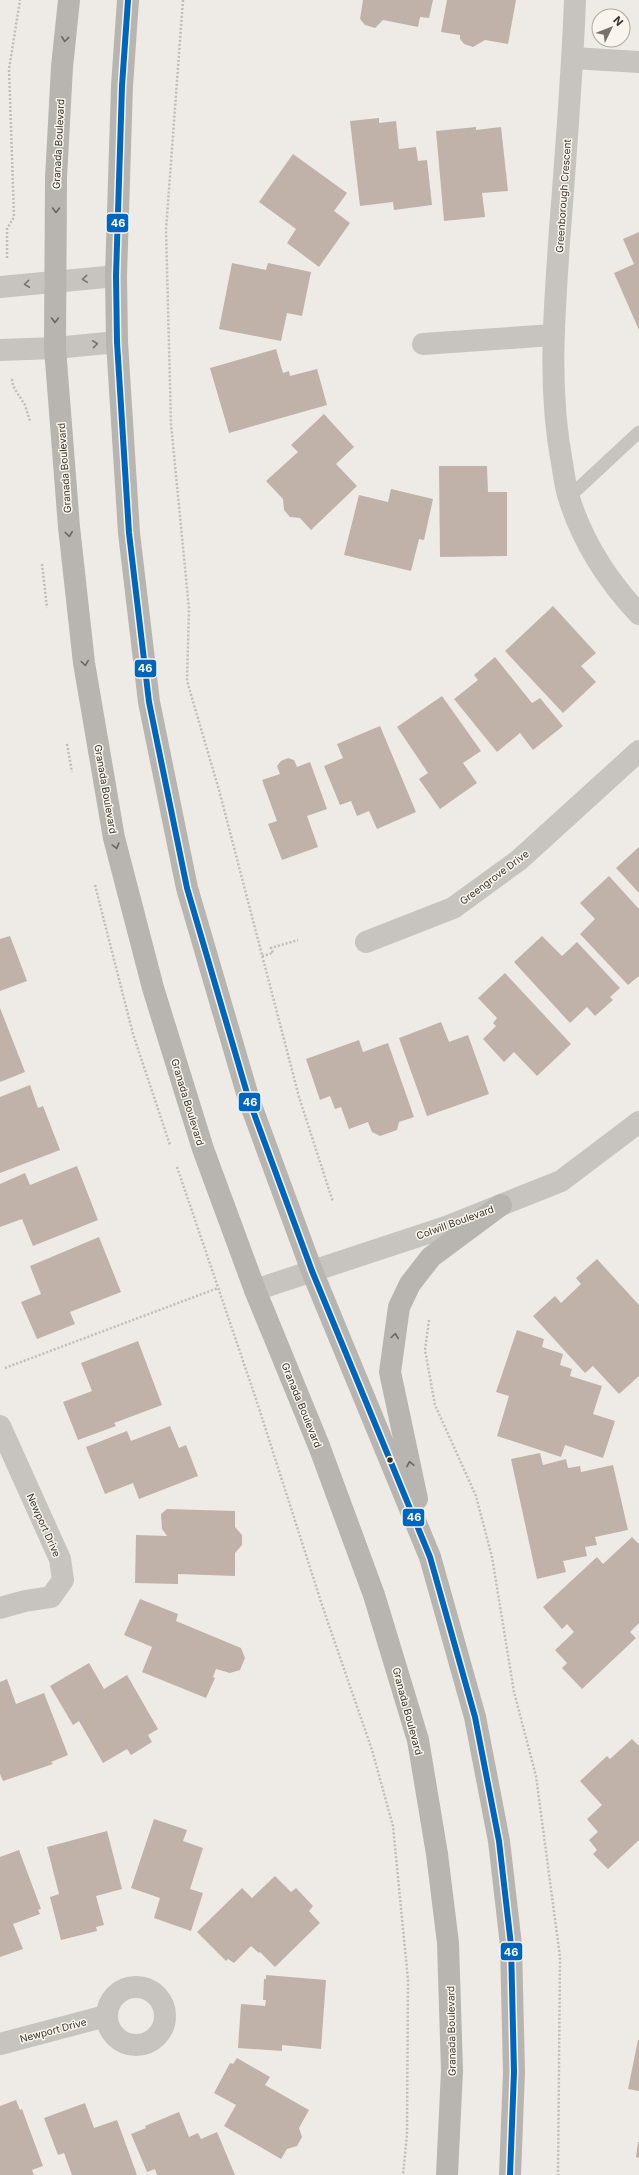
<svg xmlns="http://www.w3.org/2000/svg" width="639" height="2175" viewBox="0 0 639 2175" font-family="Inter,sans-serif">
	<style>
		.building { fill: #c0b2a9 }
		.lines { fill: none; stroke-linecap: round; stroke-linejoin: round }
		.path { stroke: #c0bcb7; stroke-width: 2.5; stroke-dasharray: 2 2; stroke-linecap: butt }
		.service { stroke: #c7c3be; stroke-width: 13 }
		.minor { stroke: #c7c3be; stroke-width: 22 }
		.tertiary { stroke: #c7c3be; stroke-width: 22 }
		.secondary { stroke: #b8b4af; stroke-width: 22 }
		.bus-1-casing { stroke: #f9f5ee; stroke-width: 9 }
		.bus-1 { stroke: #0065bd; stroke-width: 6 }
		.oneway { stroke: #6b6560 }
		.oneway2 { stroke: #78736e }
		.bus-dot { fill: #38312c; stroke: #f9f5ee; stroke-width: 1.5 }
		.labels { text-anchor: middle; stroke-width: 3; stroke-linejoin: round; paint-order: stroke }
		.street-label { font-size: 10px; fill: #38312c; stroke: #f9f5ee }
		.line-badge { stroke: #f9f5ee; stroke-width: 1.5 }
		.badge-label { font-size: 11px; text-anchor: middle; font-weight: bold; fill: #fff }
	</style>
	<rect width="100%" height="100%" fill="#eeebe6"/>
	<g class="building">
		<path d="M363 0H433L429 18 420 17 418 27 383 20 375 28 365 25 360 19Z"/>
		<path d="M447 0H516L508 44 485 40 473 47 464 44 460 39V35L441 32Z"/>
		<path d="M379 118V123L396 121 399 149 416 147 418 161 427 160 432 205 394 210 393 202 360 206 350 121Z"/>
		<path d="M476 127V130L501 127 508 191 482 193 485 217 444 221 436 131Z"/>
		<path d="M293 154 347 193 334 211 350 223 319 267 287 243 296 229 259 202Z"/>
		<path d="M639 232V330L614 273 634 264 623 239Z"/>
		<path d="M232 263 266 270 268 263 311 272 302 316 287 313 281 341 219 329Z"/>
		<path d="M276 349 283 373 289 371 290 376 317 369 327 405 229 433 210 368Z"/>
		<path d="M324 414 354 447 336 464 357 486 311 530 300 518 290 517 284 510 283 499 266 481 298 452 291 445Z"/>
		<path d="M439 466H487L488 492H507V556L440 557Z"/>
		<path d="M391 489 433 499 424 540 419 539 411 571 344 555 359 495 388 502Z"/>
		<path d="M553 606 596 653 581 666 596 682 563 713 505 651Z"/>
		<path d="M495 657 532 703 540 698 563 726 533 750 520 733 497 752 454 699 478 680 474 675Z"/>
		<path d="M442 696 481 751 463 763 477 783 440 809 419 779 428 773 397 727Z"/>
		<path d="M380 726 416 812 377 829 369 811 357 816 351 801 340 805 324 766 343 758 337 744Z"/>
		<path d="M288 758 294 760 297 767 310 762 327 809 307 816 318 847 282 860 268 824 277 821 262 780 280 774 277 766 281 761Z"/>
		<path d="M639 847V893L616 868Z"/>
		<path d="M609 876 639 909V976L628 985 580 934 595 919 580 903Z"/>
		<path d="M10 936 27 981 0 991V939Z"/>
		<path d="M542 936 562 956 577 942 620 988 610 997 613 1000 595 1016 587 1007 570 1023 514 962Z"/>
		<path d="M505 973 571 1044 537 1076 514 1052 504 1062 483 1039 496 1026 493 1023 497 1018 478 998Z"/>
		<path d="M0 1008 25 1072 0 1082Z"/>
		<path d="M441 1022 449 1042 468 1035 489 1094 427 1116 399 1038Z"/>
		<path d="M359 1040 363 1052 388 1043 414 1117 399 1122 397 1130 380 1136 372 1132 368 1122 349 1129 341 1107 335 1109 330 1096 320 1100 306 1059Z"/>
		<path d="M30 1085 38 1108 43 1106 60 1150 0 1173V1097Z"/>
		<path d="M77 1166 98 1220 33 1246 22 1219 0 1227V1184L25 1173 30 1185Z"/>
		<path d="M99 1237 121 1292 70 1312 75 1324 37 1339 21 1302 41 1294 30 1266Z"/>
		<path d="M597 1259 639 1305V1376L619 1394 593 1366 585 1373 533 1316 555 1296 561 1303 581 1284 576 1278Z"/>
		<path d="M517 1330 544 1339 542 1347 563 1354 560 1365 572 1369 570 1376 602 1386 593 1414 615 1421 603 1458 565 1445 561 1457 497 1436 509 1396 496 1392Z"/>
		<path d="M138 1341 162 1405 114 1423 116 1426 78 1440 63 1402 92 1391 81 1363Z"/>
		<path d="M170 1426 179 1448 186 1445 198 1476 139 1499 133 1483 105 1494 86 1447 127 1431 131 1441Z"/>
		<path d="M540 1453 543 1465 566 1459 568 1468 580 1466 581 1472 613 1465 628 1530 595 1537 597 1545 585 1547 587 1556 563 1561 566 1572 537 1579 511 1459Z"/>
		<path d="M167 1509 235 1511V1527L242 1535V1545L235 1553V1576L178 1574V1584L135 1583 136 1535 167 1536 162 1529 161 1514Z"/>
		<path d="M632 1537 639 1544V1623L630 1632 636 1638 582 1689 562 1668 567 1663 555 1650 574 1632 567 1624 562 1629 543 1607 597 1557 603 1564Z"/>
		<path d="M140 1599 178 1614 176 1621 241 1648 245 1658 240 1670 230 1673 216 1669 213 1677 215 1678 206 1698 142 1672 152 1647 124 1635Z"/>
		<path d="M89 1663 104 1689 127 1675 158 1729 148 1735 152 1742 131 1755 127 1749 103 1763 79 1721 73 1725 50 1686Z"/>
		<path d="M7 1679 16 1704 44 1693 68 1755 51 1762 53 1764 3 1781 0 1774V1682Z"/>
		<path d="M632 1739 639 1746V1840L608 1869 593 1854 597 1850 589 1840 598 1832 587 1819 602 1805 580 1781 607 1756 610 1759Z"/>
		<path d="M154 1819 187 1830 183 1841 203 1848 190 1889 203 1893 191 1931 154 1918 160 1898 131 1888Z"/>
		<path d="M107 1831 122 1889 96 1896 104 1925 96 1927 97 1931 61 1940 50 1897 59 1894 47 1847Z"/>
		<path d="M19 1850 41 1909 38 1910 40 1914 13 1924 23 1949 0 1957V1857Z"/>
		<path d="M275 1876 291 1892 296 1888 313 1906 309 1911 320 1923 275 1967 260 1952 259 1953 251 1946 234 1963 228 1959 226 1961 197 1932 242 1888 252 1898Z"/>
		<path d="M266 1975 326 1980 321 2049 282 2045V2051L238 2048 241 2004 265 2006 266 2000H263L264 1979H266Z"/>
		<path d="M638 2040H639V2091L628 2089Z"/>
		<path d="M237 2058 270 2077 265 2085 309 2110 299 2128 302 2137 297 2146 287 2149 281 2159 224 2126 236 2105 214 2093 230 2063 233 2064Z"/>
		<path d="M16 2100 20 2110 22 2109 43 2166 32 2170 34 2175H0V2106Z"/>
		<path d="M85 2103 94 2128 117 2120 137 2175H72L64 2153 58 2155 44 2118Z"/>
		<path d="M179 2112 189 2137 198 2133 201 2139 217 2132 235 2175H157L155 2169 147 2172 131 2134 146 2128 145 2126Z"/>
		<path d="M638 2142H639V2158L636 2157Z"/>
	</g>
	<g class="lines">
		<g class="path">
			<path d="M183 0 166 230 171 424 189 609 187 681 219 790 299 1097 333 1202"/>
			<path d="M7 258V229L14 217 9 69 20 0"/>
			<path d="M12 379 13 386 25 405 30 421"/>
			<path d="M42 564 47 608"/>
			<path d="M67 744 72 772"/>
			<path d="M95 885 133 1034 170 1145"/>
			<path d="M262 956 273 953 271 948 298 940"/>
			<path d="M177 1167 256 1399 323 1608 372 1750 393 1826 408 1980 407 2134 403 2175"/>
			<path d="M429 1320 425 1350 435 1405 476 1496 492 1557 514 1692 536 1776 560 1957 558 2175"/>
			<path d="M5 1368 218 1288"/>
		</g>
		<path class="service" d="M569 497 639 432"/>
		<g class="minor">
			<path d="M575 0C572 81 565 162 559 243 554 317 548 390 562 463 564 474 565 487 569 498 583 543 607 580 639 614"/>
			<path d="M573 58 639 62"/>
			<path d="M423 344 553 335"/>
			<path d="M366 942 453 908 519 860 639 751"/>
			<path d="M0 1426 60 1559 63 1580 51 1597 25 1601 0 1608"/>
			<circle cx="136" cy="2016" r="29"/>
			<path d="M0 2044 106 2016"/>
		</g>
		<g class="tertiary">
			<path d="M0 287 116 276"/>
			<path d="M0 350 55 348 117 342"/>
			<path d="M255 1290 446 1227 561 1181 639 1122"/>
		</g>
		<g class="secondary">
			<path d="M69 0 62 67 56 178 55 348 69 527 84 663 114 838 153 988 203 1149 255 1290 319 1446 374 1595 418 1740 437 1854 448 1943 452 2071 447 2175"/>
			<path d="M128 0 122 86 116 276 117 342 129 533 149 702 187 888 249 1100 312 1271 430 1557 475 1717 499 1841 511 1945 514 2072 510 2175"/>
			<path d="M417 1499 390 1372 399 1307 410 1284 431 1257 501 1205"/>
		</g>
		<defs>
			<path id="bus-1" d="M128 0 122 86 116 276 117 342 129 533 149 702 187 888 249 1100 312 1271 430 1557 475 1717 499 1841 511 1945 514 2072 510 2175"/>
		</defs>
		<use href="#bus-1" class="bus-1-casing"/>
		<use href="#bus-1" class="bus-1"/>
	</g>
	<defs><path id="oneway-chevron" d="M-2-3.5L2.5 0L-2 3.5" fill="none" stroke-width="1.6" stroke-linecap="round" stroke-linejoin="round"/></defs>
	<g class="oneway">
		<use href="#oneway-chevron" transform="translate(65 39) rotate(96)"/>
		<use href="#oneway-chevron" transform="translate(56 210) rotate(90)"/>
		<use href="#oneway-chevron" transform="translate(55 320) rotate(90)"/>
		<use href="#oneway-chevron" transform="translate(69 534) rotate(83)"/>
		<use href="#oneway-chevron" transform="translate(85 663) rotate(82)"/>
		<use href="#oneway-chevron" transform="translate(116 846) rotate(75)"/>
		<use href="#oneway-chevron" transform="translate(395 1336) rotate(-82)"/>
		<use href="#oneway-chevron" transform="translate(410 1464) rotate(-102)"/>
	</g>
	<g class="oneway2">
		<use href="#oneway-chevron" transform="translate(85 279) rotate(175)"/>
		<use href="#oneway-chevron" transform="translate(27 284) rotate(174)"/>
		<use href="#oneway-chevron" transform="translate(95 344) rotate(-6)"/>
	</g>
	<circle class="bus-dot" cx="390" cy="1460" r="3.5"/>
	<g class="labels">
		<g class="street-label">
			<text transform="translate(58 144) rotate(-87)" y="4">Granada Boulevard</text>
			<text transform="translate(563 196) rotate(-86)" y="4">Greenborough Crescent</text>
			<text transform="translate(64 468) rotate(-94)" y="4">Granada Boulevard</text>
			<text transform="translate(106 789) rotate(80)" y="4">Granada Boulevard</text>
			<text transform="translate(494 877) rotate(-37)" y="4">Greengrove Drive</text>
			<text transform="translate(188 1102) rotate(73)" y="4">Granada Boulevard</text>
			<text transform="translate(455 1222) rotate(-20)" y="4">Colwill Boulevard</text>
			<text transform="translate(302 1405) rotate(68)" y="4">Granada Boulevard</text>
			<text transform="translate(44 1525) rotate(66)" y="4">Newport Drive</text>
			<text transform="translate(408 1711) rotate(75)" y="4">Granada Boulevard</text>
			<text transform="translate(53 2030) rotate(-15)" y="4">Newport Drive</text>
			<text transform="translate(451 2031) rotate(-91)" y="4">Granada Boulevard</text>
		</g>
	</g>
	<g class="line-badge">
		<rect x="106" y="213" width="23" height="20" rx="4" fill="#0065bd"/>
		<rect x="134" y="659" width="23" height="19" rx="4" fill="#0065bd"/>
		<rect x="238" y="1092" width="23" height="20" rx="4" fill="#0065bd"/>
		<rect x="402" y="1508" width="23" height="19" rx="4" fill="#0065bd"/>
		<rect x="500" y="1942" width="23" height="19" rx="4" fill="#0065bd"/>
	</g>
	<g class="badge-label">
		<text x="118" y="227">46</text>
		<text x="145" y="672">46</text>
		<text x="250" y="1106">46</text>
		<text x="414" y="1521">46</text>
		<text x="511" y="1956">46</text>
	</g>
	<g transform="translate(611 28) rotate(47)"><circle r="19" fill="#f9f5ee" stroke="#aca7a0"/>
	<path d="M0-3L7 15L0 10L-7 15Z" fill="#78726d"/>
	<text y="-6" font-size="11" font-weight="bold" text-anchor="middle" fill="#38312c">N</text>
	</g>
</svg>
